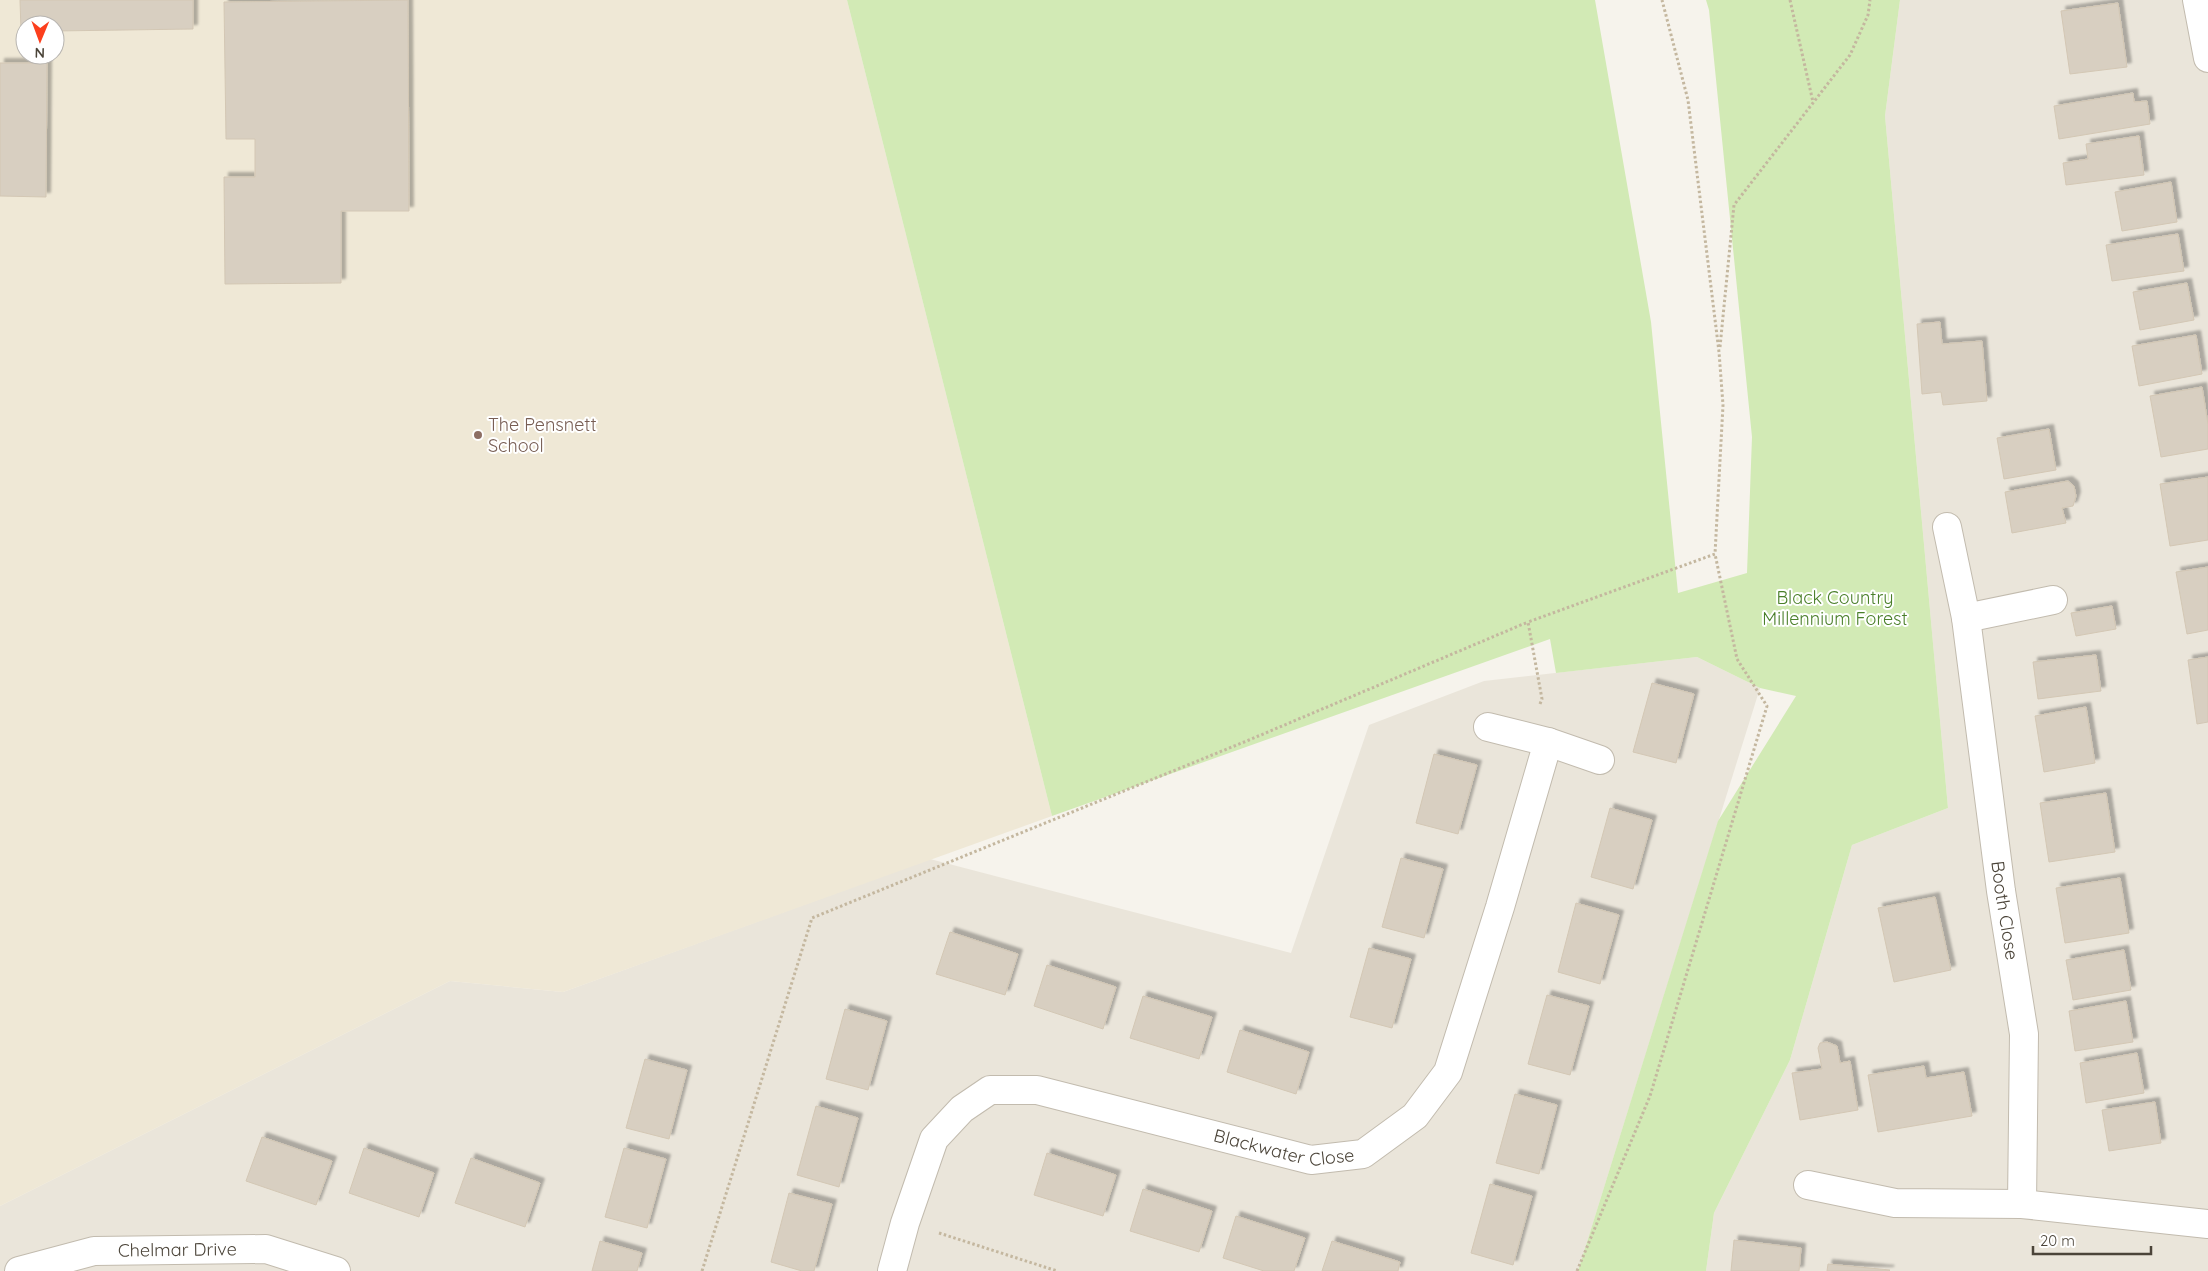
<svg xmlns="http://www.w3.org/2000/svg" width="2208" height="1271" viewBox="0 0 2208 1271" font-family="Quicksand,sans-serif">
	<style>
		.residential { fill: #eae5da }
		.education { fill: #efe8d6; fill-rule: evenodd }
		.green { fill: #d2eab5 }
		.building { fill: #d8cfc1; stroke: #d3c7b4; filter: url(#shadow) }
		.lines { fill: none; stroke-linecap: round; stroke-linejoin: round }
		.minor-casing { stroke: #c2bbae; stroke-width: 30 }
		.path { stroke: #c4b79f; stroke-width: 3; stroke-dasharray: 2.5 2.5; stroke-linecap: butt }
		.minor { stroke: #fff; stroke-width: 28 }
		.education-dot { fill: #8d6e63; stroke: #fff; stroke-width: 2 }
		.labels { text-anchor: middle; stroke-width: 4; stroke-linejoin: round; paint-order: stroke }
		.education-label { font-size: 18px; fill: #785e54; stroke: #fff; text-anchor: start }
		.park-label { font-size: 18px; fill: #4a7f2a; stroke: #fff }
		.street-label { font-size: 18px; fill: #4b4439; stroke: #fff }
	</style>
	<defs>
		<filter id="shadow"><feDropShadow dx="4.5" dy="-4.5" stdDeviation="1" flood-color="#0004"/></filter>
	</defs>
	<rect width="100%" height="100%" fill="#f6f3ec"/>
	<g class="residential">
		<path d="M1900 0H2208V1271H1706L1714 1213 1790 1060 1852 845 1948 808 1885 116Z"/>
		<path d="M1697 657 1760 688 1578 1271H0V1206L450 981 563 992 930 859 1291 953 1369 725 1484 681Z"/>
	</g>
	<path class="education" d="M0 0H847L1052 816 563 992 450 981 0 1206ZM25 25H55V55H25Z"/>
	<path class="green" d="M847 0H1595L1651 322 1678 593 1747 573 1752 437 1709 10 1706 0H1900L1885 116 1948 808 1852 845 1790 1060 1714 1213 1706 1271H1578L1718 821 1796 696 1760 688 1697 657 1556 673 1550 639 1052 816Z"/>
	<g class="building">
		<path d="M20 0H193V29L55 31V25H25V31H21Z"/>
		<path d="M408 0 409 211H341V283L225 284 224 177H255V139H226L224 2Z"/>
		<path d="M2118 3 2127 67 2070 74 2061 11Z"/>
		<path d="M0 63H47L46 197 0 196Z"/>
		<path d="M2133 93 2134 102 2147 101 2150 124 2059 139 2054 106Z"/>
		<path d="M2139 136 2144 175 2066 185 2063 163 2088 159 2086 144Z"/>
		<path d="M2171 182 2177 222 2122 231 2115 192Z"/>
		<path d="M2178 234 2184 271 2112 281 2106 245Z"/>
		<path d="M2187 283 2194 320 2140 330 2133 292Z"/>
		<path d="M1940 322 1942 344 1982 341 1987 401 1943 405 1941 392 1922 394 1917 324Z"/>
		<path d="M2196 335 2202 374 2139 386 2132 346Z"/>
		<path d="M2202 387 2208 424V449L2161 457 2150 396Z"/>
		<path d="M2049 429 2056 470 2004 479 1997 438Z"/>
		<path d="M2208 477V540L2170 546 2160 484Z"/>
		<path d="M2068 481 2074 486 2076 496 2073 506 2062 508 2066 523 2012 533 2005 492Z"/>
		<path d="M2208 567V630L2187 634 2176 572Z"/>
		<path d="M2112 606 2116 629 2076 636 2071 613Z"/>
		<path d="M2096 655 2101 691 2038 699 2033 662Z"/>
		<path d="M2208 657V722L2197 724 2188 660Z"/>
		<path d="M1652 683 1694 694 1676 763 1633 752Z"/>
		<path d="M2086 707 2095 763 2044 772 2035 716Z"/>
		<path d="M1434 754 1477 765 1458 834 1416 823Z"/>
		<path d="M2106 793 2115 852 2049 862 2040 803Z"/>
		<path d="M1610 808 1652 820 1633 889 1591 877Z"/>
		<path d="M1401 858 1443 869 1424 938 1382 927Z"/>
		<path d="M2120 878 2129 933 2065 943 2056 888Z"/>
		<path d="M1935 897 1951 970 1894 982 1878 908Z"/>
		<path d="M1576 903 1619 915 1600 984 1558 972Z"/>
		<path d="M950 932 1018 954 1005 995 936 974Z"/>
		<path d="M1369 948 1411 959 1392 1028 1350 1017Z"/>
		<path d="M2124 950 2131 990 2073 1000 2066 960Z"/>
		<path d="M1047 965 1116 987 1103 1029 1034 1006Z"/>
		<path d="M1547 995 1589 1006 1570 1075 1528 1064Z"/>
		<path d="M1143 996 1212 1017 1199 1059 1130 1038Z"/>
		<path d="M2126 1001 2133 1042 2075 1051 2069 1011Z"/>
		<path d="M845 1009 887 1021 868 1090 826 1079Z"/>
		<path d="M1240 1030 1309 1052 1296 1094 1227 1072Z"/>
		<path d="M1827 1042 1837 1046 1840 1063 1850 1061 1858 1110 1800 1120 1792 1073 1822 1069 1818 1048 1820 1043Z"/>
		<path d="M2137 1053 2144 1093 2086 1103 2080 1063Z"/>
		<path d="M645 1059 687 1070 669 1139 626 1128Z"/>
		<path d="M1924 1066 1926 1078 1964 1072 1972 1116 1878 1132 1868 1075Z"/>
		<path d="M1515 1094 1557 1105 1539 1174 1496 1163Z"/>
		<path d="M2155 1102 2161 1143 2109 1151 2102 1110Z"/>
		<path d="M816 1106 858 1118 839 1187 797 1175Z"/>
		<path d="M262 1137 332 1161 316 1205 246 1181Z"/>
		<path d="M364 1148 434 1173 419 1217 349 1193Z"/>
		<path d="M624 1148 666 1159 647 1228 605 1217Z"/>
		<path d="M1047 1153 1116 1175 1103 1216 1034 1195Z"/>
		<path d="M471 1158 540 1183 525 1227 455 1203Z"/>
		<path d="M1490 1184 1532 1196 1513 1265 1471 1253Z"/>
		<path d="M1143 1189 1212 1211 1199 1252 1130 1231Z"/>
		<path d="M789 1193 832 1204 814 1271H802L771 1262Z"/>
		<path d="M1236 1216 1305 1238 1294 1271H1264L1223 1258Z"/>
		<path d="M1734 1240 1801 1248 1799 1271H1731Z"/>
		<path d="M600 1241 642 1253 637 1271H592Z"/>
		<path d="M1332 1241 1400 1262 1398 1271H1322Z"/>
		<path d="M1828 1264 1890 1270 1889 1271H1827Z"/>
	</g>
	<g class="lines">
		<defs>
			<g id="minor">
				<path d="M2197 0 2208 58"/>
				<path id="s1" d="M1947 527 1966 618 2001 891 2024 1034 2022 1204"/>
				<path d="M1966 618 2053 600"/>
				<path d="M1488 727 1548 742 1600 760"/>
				<path d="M1808 1185 1895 1203 2022 1204 2208 1224"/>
				<path id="s2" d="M19 1271 94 1251 266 1249 336 1271"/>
				<path id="s3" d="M892 1271 905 1223 934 1139 962 1109 990 1090H1037L1311 1160 1363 1154 1415 1116 1448 1072 1500 907 1548 742"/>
			</g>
		</defs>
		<use href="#minor" class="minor-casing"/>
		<g class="path">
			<path d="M1790 0 1813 102"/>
			<path d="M1720 347 1734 205 1850 55 1868 15 1870 0"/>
			<path d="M1540 704 1542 699 1528 622 1715 554 1723 405 1719 352 1688 100 1662 0"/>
			<path d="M939 1233 1057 1271"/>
			<path d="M702 1271 812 918 1249 740 1528 622"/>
			<path d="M1577 1271 1650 1096 1767 706 1737 659 1715 554"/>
		</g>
		<use href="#minor" class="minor"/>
	</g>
	<circle class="education-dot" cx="478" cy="435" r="5"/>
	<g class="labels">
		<g class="education-label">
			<text x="488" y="431">The Pensnett<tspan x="488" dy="21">School</tspan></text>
		</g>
		<g class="park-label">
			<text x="1835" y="604">Black Country<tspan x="1835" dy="21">Millennium Forest</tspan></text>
		</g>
		<g class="street-label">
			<text dy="6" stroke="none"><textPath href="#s1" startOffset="388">Booth Close</textPath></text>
			<text dy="6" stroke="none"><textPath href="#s3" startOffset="515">Blackwater Close</textPath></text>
			<text dy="6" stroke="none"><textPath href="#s2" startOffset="161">Chelmar Drive</textPath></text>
		</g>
	</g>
	<g transform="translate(40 40) rotate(181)"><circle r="24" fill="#ffffff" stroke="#b7b4b0"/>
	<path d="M0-4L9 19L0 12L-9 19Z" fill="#fc3f1d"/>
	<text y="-8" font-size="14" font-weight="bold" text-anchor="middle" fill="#4b4439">N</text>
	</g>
	<path d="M2033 1246v8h118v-8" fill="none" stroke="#4b4439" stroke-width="2.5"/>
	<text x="2040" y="1246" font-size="15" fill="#4b4439" stroke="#ffffff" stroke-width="4" paint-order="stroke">20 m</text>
</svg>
